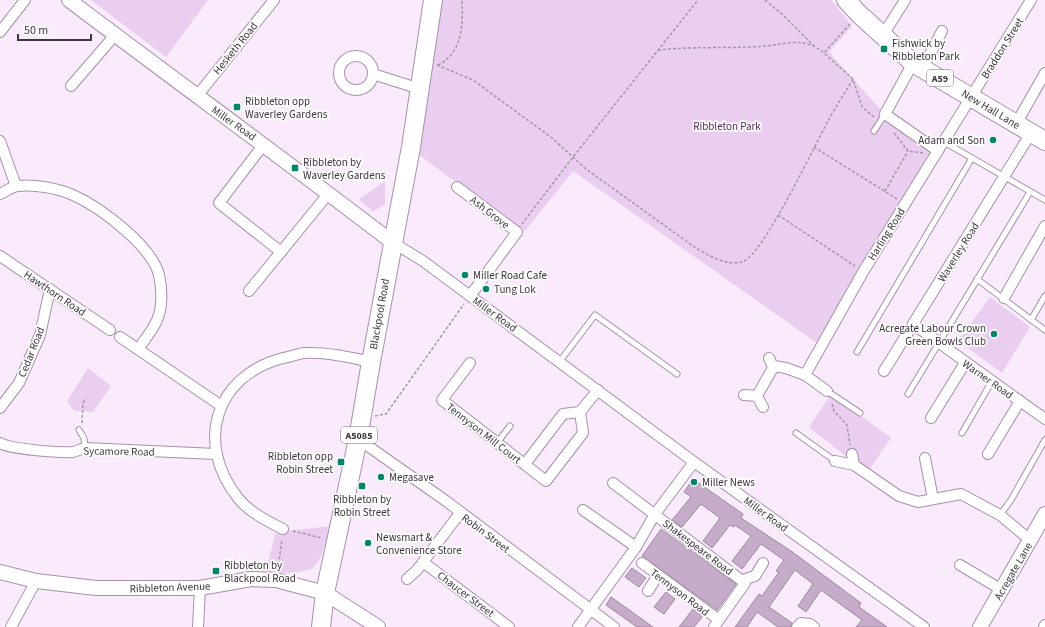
<svg xmlns="http://www.w3.org/2000/svg" width="1045" height="627" viewBox="0 0 1045 627" font-family="'Source Sans 3',sans-serif">
	<style>
		.green { fill: #eaceef }
		.building { fill: #c5acc9; stroke: #a189a5 }
		.lines { fill: none; stroke-linecap: round; stroke-linejoin: round }
		.lane-casing { stroke: #a890ac; stroke-width: 7 }
		.street-casing { stroke: #a890ac; stroke-width: 12 }
		.secondary-casing { stroke: #a890ac; stroke-width: 16 }
		.highway-casing { stroke: #a890ac; stroke-width: 20 }
		.path { stroke: #a397a6; stroke-width: 1.5; stroke-dasharray: 3 2; stroke-linecap: butt }
		.lane { stroke: #fff; stroke-width: 5 }
		.street { stroke: #fff; stroke-width: 10 }
		.secondary { stroke: #fff; stroke-width: 14 }
		.highway { stroke: #fff; stroke-width: 18 }
		.poi-dot { fill: #00876b; stroke: #fdfdfd; stroke-width: 1.5 }
		.labels { text-anchor: middle; stroke-width: 3.5; stroke-linejoin: round; paint-order: stroke }
		.shield { fill: #fdfdfd; stroke: #777079; stroke-width: 1 }
		.shield-label { font-size: 10px; font-weight: bold; fill: #3e3440 }
		.poi-label { font-size: 11px; fill: #3e3440; stroke: #fdfdfd; text-anchor: start }
		.street-label { font-size: 11px; fill: #3e3440; stroke: #fdfdfd }
		.park-label { font-size: 11px; fill: #55295c; stroke: #fdfdfd }
	</style>
	<rect width="100%" height="100%" fill="#f9eafc"/>
	<g class="green">
		<path d="M91 0H208L166 57Z"/>
		<path d="M440 0H831L852 26 829 52 889 119 933 152 817 343 573 171 525 231 478 195 446 175 417 153Z"/>
		<path d="M385 181V204L373 212 359 199Z"/>
		<path d="M990 297 1030 327 1002 373 958 341Z"/>
		<path d="M88 368 111 386 93 412 74 411 67 401Z"/>
		<path d="M831 394 891 438 867 473 809 427Z"/>
		<path d="M331 526 321 557 312 569 293 573H265L276 532Z"/>
	</g>
	<g class="building">
		<path d="M693 479 743 514 741 518 791 551 861 603 859 607 887 627H856L862 620 821 590 806 612 798 606 813 584 795 570 769 607 792 623 791 627H778L757 612 747 627H735L759 594 762 596 779 572 776 571 784 560 761 544 742 569 732 561 751 536 735 525 734 527 730 525 712 548 703 541 720 518 701 504 682 527 672 520 691 497 684 492Z"/>
		<path d="M661 529 736 584 717 610 642 556Z"/>
		<path d="M632 568 646 578 639 587 625 577Z"/>
		<path d="M666 592 675 599 664 614 654 607Z"/>
		<path d="M611 597 653 627H637L606 605Z"/>
		<path d="M693 609 703 616 694 627H679Z"/>
	</g>
	<g class="lines">
		<defs>
			<g id="lane">
				<path d="M874 131 885 114"/>
				<path d="M972 158 1045 200"/>
				<path d="M977 279 1045 330"/>
				<path d="M1031 320 1045 296"/>
				<path d="M857 352 972 158 944 142"/>
				<path d="M560 361 595 315 677 374"/>
				<path d="M827 391 860 413"/>
				<path d="M908 394 1030 192"/>
				<path d="M79 430 84 438 85 448"/>
				<path d="M796 433 835 461"/>
				<path d="M962 433 992 381"/>
				<path d="M497 443 510 426"/>
				<path d="M1000 515 1011 500 1045 440"/>
			</g>
			<g id="street">
				<path d="M0 32 25 0"/>
				<path d="M883 35 905 0"/>
				<circle cx="356" cy="73" r="17"/>
				<path d="M913 63 885 114 938 151"/>
				<path d="M923 68 942 31"/>
				<path d="M373 74 420 89"/>
				<path d="M71 86 115 35"/>
				<path d="M197 96 274 0"/>
				<path d="M1016 124 1045 73"/>
				<path d="M0 141 16 186"/>
				<path d="M264 144 219 203 281 252"/>
				<path d="M457 187 517 232 470 296"/>
				<path d="M0 194C5 192 11 187 17 186 34 184 57 188 73 195 100 207 152 246 159 275 162 288 163 307 157 320 153 330 145 339 139 348"/>
				<path d="M392 242 423 261 694 462 924 627"/>
				<path d="M0 256 110 330"/>
				<path d="M249 291 329 193"/>
				<path d="M1004 298 1045 226"/>
				<path d="M913 324 1045 419"/>
				<path d="M120 337 220 405"/>
				<path d="M769 358 773 367"/>
				<path d="M470 363 442 400 546 481 583 433 580 412"/>
				<path d="M884 371 1031 133"/>
				<path d="M827 391 805 375 863 272 1031 0"/>
				<path d="M744 395 757 396 763 407"/>
				<path d="M757 396 774 366 786 368 805 375"/>
				<path d="M0 408 19 383 40 335 50 289"/>
				<path d="M931 418 965 363"/>
				<path d="M358 439 446 501 614 627"/>
				<path d="M0 443C9 449 60 453 73 452 77 451 81 449 85 448L216 454"/>
				<path d="M852 454 854 465 899 496 918 502 961 494 1000 515 1030 540"/>
				<path d="M988 454 1020 401"/>
				<path d="M925 458 933 499"/>
				<path d="M835 461 854 465"/>
				<path d="M525 464 563 414 580 412 598 390"/>
				<path d="M613 483 745 583 714 627"/>
				<path d="M583 510 636 547"/>
				<path d="M283 529C267 521 249 512 238 498 195 444 214 376 283 358 290 357 297 354 304 353 326 352 349 357 371 362"/>
				<path d="M423 562 509 627"/>
				<path d="M642 563 719 620"/>
				<path d="M960 565 1002 590"/>
				<path d="M407 579 417 570 460 513"/>
				<path d="M742 580 755 576 763 563"/>
				<path d="M648 591 658 575"/>
				<path d="M11 627 36 581"/>
				<path d="M198 627 200 588"/>
				<path d="M578 627 636 547 655 514 694 462"/>
				<path d="M797 627 801 623 810 624 814 627"/>
				<path d="M1044 627 1045 625"/>
			</g>
			<g id="secondary">
				<path d="M69 0C176 81 285 160 392 242"/>
				<path d="M0 572 36 581 96 588H200L251 579 276 580 325 593 378 627"/>
				<path d="M980 627 1045 514"/>
			</g>
			<g id="highway">
				<path d="M846 0 859 14 913 63 1045 141"/>
				<path d="M321 627 325 593 358 439 371 362 411 147 433 0"/>
			</g>
		</defs>
		<use href="#lane" class="lane-casing"/>
		<use href="#street" class="street-casing"/>
		<use href="#secondary" class="secondary-casing"/>
		<use href="#highway" class="highway-casing"/>
		<g class="path">
			<path d="M765 0 783 15 814 46"/>
			<path d="M850 24 824 53 853 79 862 107 874 117"/>
			<path d="M658 50C694 46 730 49 766 46 778 45 790 41 802 43 811 44 818 48 824 53"/>
			<path d="M437 65 473 80 552 138 586 169 693 246C706 254 728 268 744 261 763 254 815 145 828 121 836 106 845 93 853 79"/>
			<path d="M438 65C463 53 463 24 462 0"/>
			<path d="M894 133 908 151 923 153"/>
			<path d="M814 147 897 199"/>
			<path d="M885 191 908 151"/>
			<path d="M778 215 855 266"/>
			<path d="M522 224 573 157 698 0"/>
			<path d="M832 404 834 411 847 425 850 445"/>
			<path d="M375 416 386 414 464 304"/>
			<path d="M82 423 83 403 86 398"/>
			<path d="M293 531 322 538"/>
			<path d="M278 569 282 539"/>
		</g>
		<use href="#lane" class="lane"/>
		<use href="#street" class="street"/>
		<use href="#secondary" class="secondary"/>
		<use href="#highway" class="highway"/>
	</g>
	<g class="poi-dot">
		<rect x="880" y="45" width="8" height="8" rx="2"/>
		<rect x="233" y="103" width="8" height="8" rx="2"/>
		<circle cx="993" cy="140" r="4"/>
		<rect x="291" y="164" width="8" height="8" rx="2"/>
		<circle cx="465" cy="275" r="4"/>
		<circle cx="486" cy="289" r="4"/>
		<circle cx="994" cy="334" r="4"/>
		<rect x="337" y="458" width="8" height="8" rx="2"/>
		<circle cx="381" cy="477" r="4"/>
		<circle cx="694" cy="482" r="4"/>
		<rect x="358" y="482" width="8" height="8" rx="2"/>
		<circle cx="368" cy="543" r="4"/>
		<rect x="212" y="567" width="8" height="8" rx="2"/>
	</g>
	<g class="labels">
		<g class="shield">
			<rect x="927" y="70" width="26" height="16" rx="3"/>
			<rect x="341" y="427" width="36" height="16" rx="3"/>
		</g>
		<g class="shield-label">
			<text x="940" y="82">A59</text>
			<text x="359" y="439">A5085</text>
		</g>
		<g class="poi-label">
			<text x="892" y="47">Fishwick by<tspan x="892" dy="13">Ribbleton Park</tspan></text>
			<text x="245" y="105">Ribbleton opp<tspan x="245" dy="13">Waverley Gardens</tspan></text>
			<text x="985" y="144" text-anchor="end">Adam and Son</text>
			<text x="303" y="166">Ribbleton by<tspan x="303" dy="13">Waverley Gardens</tspan></text>
			<text x="473" y="279">Miller Road Cafe</text>
			<text x="494" y="293">Tung Lok</text>
			<text x="986" y="332" text-anchor="end">Acregate Labour Crown<tspan x="986" dy="13">Green Bowls Club</tspan></text>
			<text x="333" y="460" text-anchor="end">Ribbleton opp<tspan x="333" dy="13">Robin Street</tspan></text>
			<text x="389" y="481">Megasave</text>
			<text x="702" y="486">Miller News</text>
			<text x="362" y="503" text-anchor="middle">Ribbleton by<tspan x="362" dy="13">Robin Street</tspan></text>
			<text x="376" y="541">Newsmart &amp;<tspan x="376" dy="13">Convenience Store</tspan></text>
			<text x="224" y="569">Ribbleton by<tspan x="224" dy="13">Blackpool Road</tspan></text>
		</g>
		<g class="street-label">
			<text transform="translate(235 48) rotate(-51)" y="4">Hesketh Road</text>
			<text transform="translate(1002 48) rotate(-58)" y="4">Braddon Street</text>
			<text transform="translate(991 109) rotate(31)" y="4">New Hall Lane</text>
			<text transform="translate(234 123) rotate(35)" y="4">Miller Road</text>
			<text transform="translate(490 212) rotate(37)" y="4">Ash Grove</text>
			<text transform="translate(886 234) rotate(-58)" y="4">Harling Road</text>
			<text transform="translate(958 252) rotate(-58)" y="4">Waverley Road</text>
			<text transform="translate(55 293) rotate(34)" y="4">Hawthorn Road</text>
			<text transform="translate(379 314) rotate(-80)" y="4">Blackpool Road</text>
			<text transform="translate(495 314) rotate(36)" y="4">Miller Road</text>
			<text transform="translate(31 352) rotate(-68)" y="4">Cedar Road</text>
			<text transform="translate(988 379) rotate(35)" y="4">Warner Road</text>
			<text transform="translate(484 433) rotate(38)" y="4">Tennyson Mill Court</text>
			<text transform="translate(119 451) rotate(1)" y="4">Sycamore Road</text>
			<text transform="translate(766 514) rotate(36)" y="4">Miller Road</text>
			<text transform="translate(486 533) rotate(37)" y="4">Robin Street</text>
			<text transform="translate(698 547) rotate(37)" y="4">Shakespeare Road</text>
			<text transform="translate(1013 571) rotate(-60)" y="4">Acregate Lane</text>
			<text transform="translate(170 587) rotate(-2)" y="4">Ribbleton Avenue</text>
			<text transform="translate(680 592) rotate(37)" y="4">Tennyson Road</text>
			<text transform="translate(466 594) rotate(37)" y="4">Chaucer Street</text>
		</g>
		<g class="park-label">
			<text x="727" y="130">Ribbleton Park</text>
		</g>
	</g>
	<path d="M18 34v6h73v-6" fill="none" stroke="#3e3440" stroke-width="2"/>
	<text x="24" y="34" font-size="12" fill="#3e3440" stroke="#fdfdfd" stroke-width="3" paint-order="stroke">50 m</text>
</svg>
